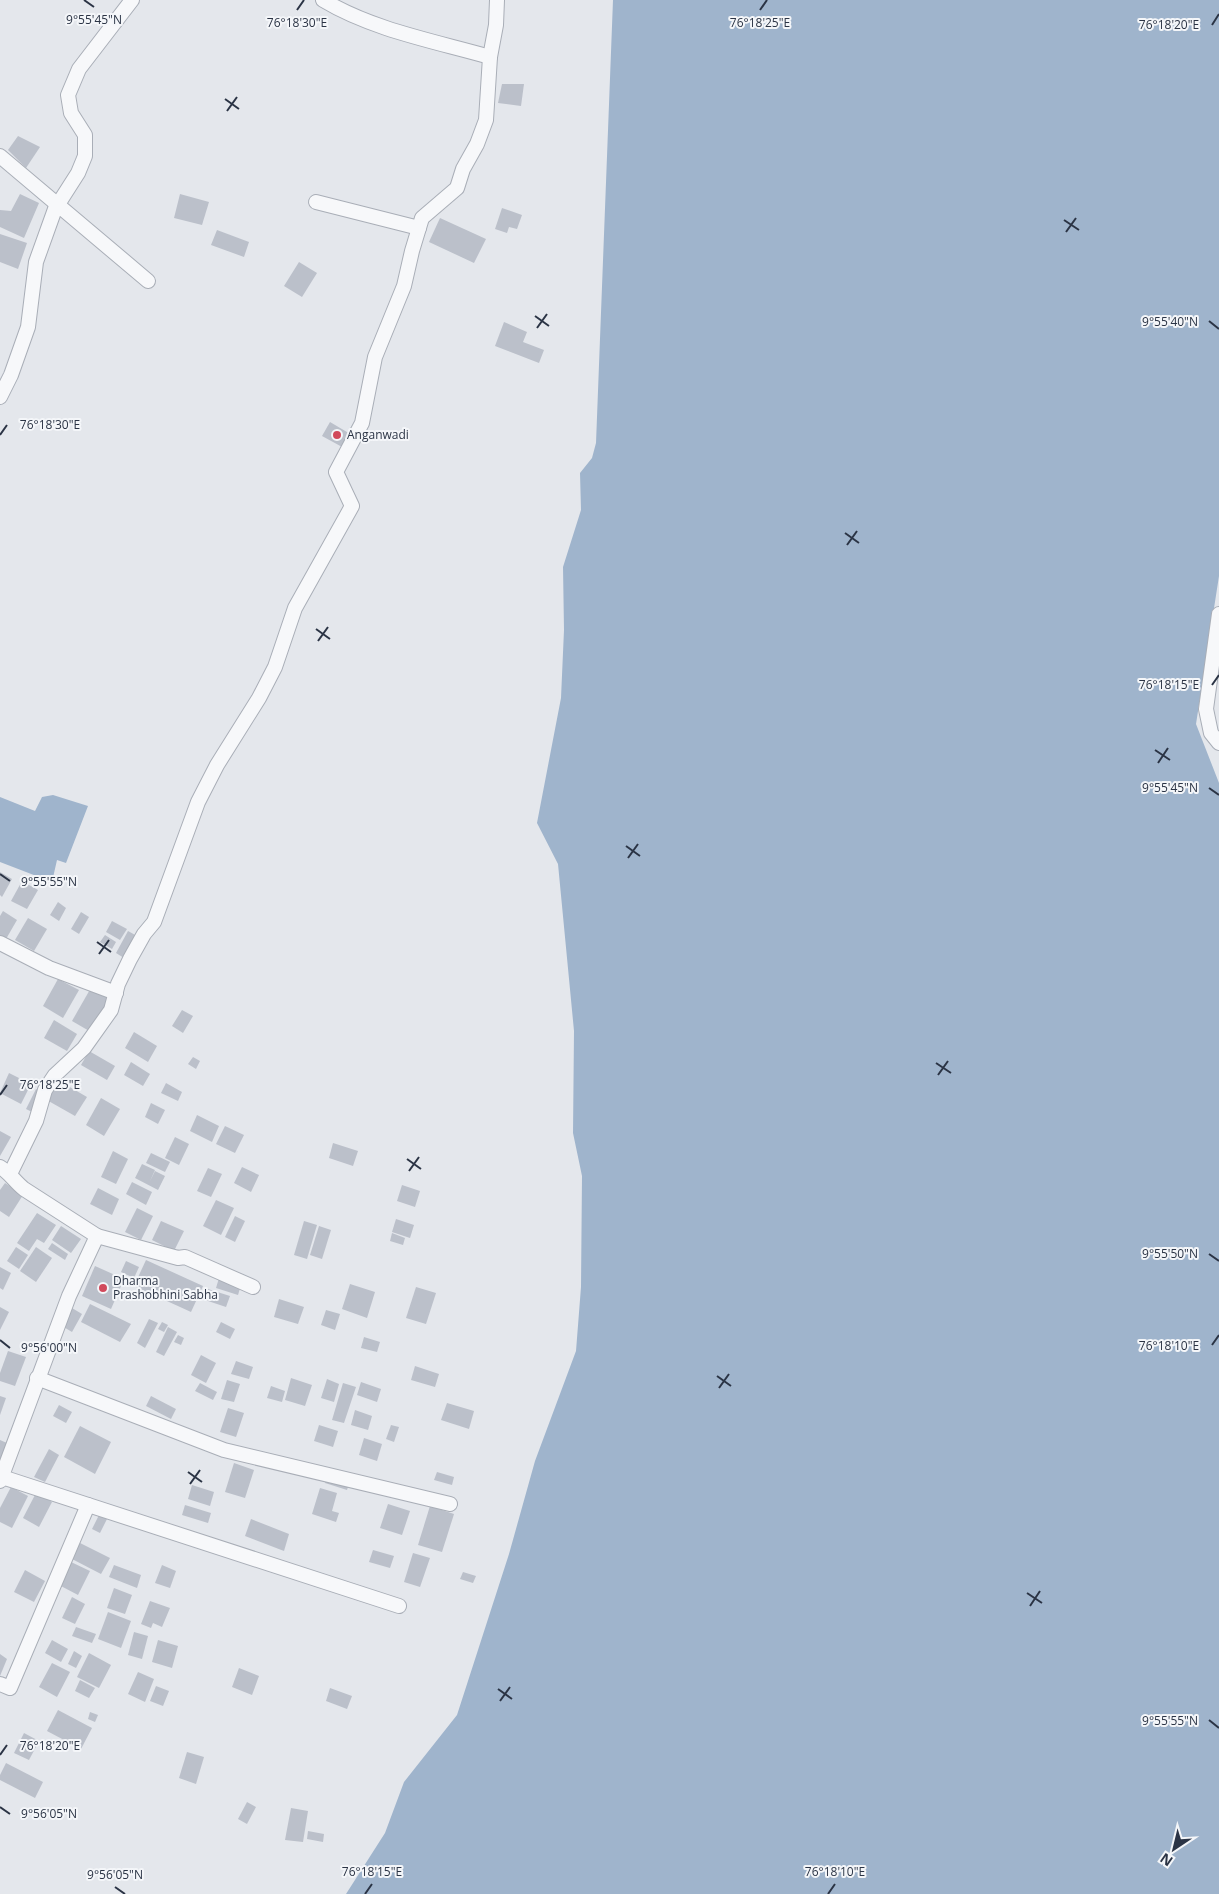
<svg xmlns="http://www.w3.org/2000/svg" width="1219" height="1894" viewBox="0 0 1219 1894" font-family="'Open Sans',sans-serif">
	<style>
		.water { fill: #9fb4cc }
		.building { fill: #bbc0ca }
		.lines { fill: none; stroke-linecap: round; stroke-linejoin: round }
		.street-casing { stroke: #a9aeb7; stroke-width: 16 }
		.street { stroke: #f7f8fa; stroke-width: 14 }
		.ticks { fill: none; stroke: #2b3445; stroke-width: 2 }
		.poi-dot { fill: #d1495b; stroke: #f4f6f9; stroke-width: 2 }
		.labels { text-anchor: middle; stroke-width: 4; stroke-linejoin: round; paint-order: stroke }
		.poi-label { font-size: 12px; fill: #2b3445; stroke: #f4f6f9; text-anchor: start }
		.ticks-label { font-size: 12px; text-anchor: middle; fill: #2b3445; stroke: #f4f6f9; stroke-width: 4; stroke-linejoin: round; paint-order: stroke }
	</style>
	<rect width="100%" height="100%" fill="#e4e7ec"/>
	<g class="water">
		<path d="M613 0H1219V576L1196 724 1219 783V1894H346L385 1833 404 1782 457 1715 509 1554 535 1461 576 1351 581 1287 582 1176 573 1133 574 1031 558 864 537 823 561 698 564 630 563 567 581 510 580 473 592 458 596 443Z"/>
		<path d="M53 795 88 806 66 863 57 860 52 882 0 862V797L35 811 42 797Z"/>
	</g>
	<g class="building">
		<path d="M502 84H524L521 106 498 103Z"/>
		<path d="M18 136 40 147 26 168 8 150Z"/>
		<path d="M20 194 39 203 24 238 0 227V210L11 211Z"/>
		<path d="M180 194 209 202 202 225 174 218Z"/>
		<path d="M502 208 522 215 517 229 509 227 507 233 495 229Z"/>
		<path d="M440 218 486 239 474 263 429 242Z"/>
		<path d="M217 230 249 242 244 257 211 245Z"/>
		<path d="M0 234 27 243 18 269 0 262Z"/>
		<path d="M299 262 317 273 302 297 284 286Z"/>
		<path d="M504 322 527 332 523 342 544 350 539 363 495 346Z"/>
		<path d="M330 422 352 435 344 448 322 436Z"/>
		<path d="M0 872 12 879 2 897 0 895Z"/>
		<path d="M22 881 38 890 27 909 11 901Z"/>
		<path d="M58 902 66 908 59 921 50 915Z"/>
		<path d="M3 911 17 920 6 939 0 935V916Z"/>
		<path d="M81 912 89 917 79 934 71 929Z"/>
		<path d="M28 918 47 929 34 951 15 940Z"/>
		<path d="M112 921 127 929 120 940 106 932Z"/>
		<path d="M128 931 137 936 124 958 116 953Z"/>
		<path d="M105 935 116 942 112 949 100 942Z"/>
		<path d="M58 979 79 990 63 1018 43 1006Z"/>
		<path d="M92 986 111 997 91 1032 72 1021Z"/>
		<path d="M182 1010 193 1016 183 1033 172 1026Z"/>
		<path d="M54 1020 77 1034 67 1051 44 1038Z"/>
		<path d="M134 1032 157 1046 148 1062 125 1048Z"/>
		<path d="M89 1051 115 1066 107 1080 81 1065Z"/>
		<path d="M193 1057 200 1061 196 1069 188 1064Z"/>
		<path d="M131 1062 150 1074 143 1086 124 1075Z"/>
		<path d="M9 1073 31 1084 21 1104 0 1093Z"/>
		<path d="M56 1079 87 1097 75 1116 45 1099Z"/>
		<path d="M166 1083 182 1092 178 1101 161 1093Z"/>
		<path d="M36 1089 42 1092 32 1112 26 1109Z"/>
		<path d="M101 1098 120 1109 104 1136 86 1125Z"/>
		<path d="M151 1103 165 1110 158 1124 145 1117Z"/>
		<path d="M197 1115 219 1126 212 1142 190 1131Z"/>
		<path d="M225 1126 244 1135 235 1153 216 1144Z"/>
		<path d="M0 1131 11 1137 0 1156Z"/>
		<path d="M175 1137 189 1144 179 1165 165 1158Z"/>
		<path d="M333 1143 358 1151 353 1166 329 1158Z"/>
		<path d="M113 1151 128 1159 116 1184 101 1177Z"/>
		<path d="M151 1153 170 1162 165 1172 146 1163Z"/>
		<path d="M142 1164 155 1170 150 1181 155 1171 165 1176 158 1190 135 1178Z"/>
		<path d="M242 1167 259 1175 251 1192 234 1183Z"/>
		<path d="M208 1168 222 1174 211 1197 197 1191Z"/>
		<path d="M132 1182 152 1192 146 1205 126 1194Z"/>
		<path d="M5 1183 23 1195 9 1217 0 1211V1190Z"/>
		<path d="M402 1185 420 1191 415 1207 397 1201Z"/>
		<path d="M98 1188 119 1199 112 1215 90 1204Z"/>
		<path d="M216 1200 234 1208 221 1235 203 1226Z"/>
		<path d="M137 1208 153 1216 141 1240 125 1232Z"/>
		<path d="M37 1213 56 1225 44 1243 37 1239 29 1251 17 1243Z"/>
		<path d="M235 1216 245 1221 235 1242 225 1237Z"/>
		<path d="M396 1219 414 1225 410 1238 392 1232Z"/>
		<path d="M161 1221 184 1231 174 1251 152 1240Z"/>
		<path d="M304 1221 317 1225 307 1259 294 1255Z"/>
		<path d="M61 1226 81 1239 71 1253 52 1240Z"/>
		<path d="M319 1226 331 1230 322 1259 310 1255Z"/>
		<path d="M392 1233 405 1238 403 1245 390 1241Z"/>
		<path d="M52 1243 68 1254 65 1260 48 1249Z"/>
		<path d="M16 1247 28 1255 19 1269 7 1261Z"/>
		<path d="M36 1247 52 1258 36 1282 20 1271Z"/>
		<path d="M146 1260 203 1286 191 1312 134 1286Z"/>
		<path d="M126 1261 139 1267 134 1278 121 1272Z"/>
		<path d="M95 1266 124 1279 111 1309 82 1296Z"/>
		<path d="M0 1267 11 1273 3 1290 0 1288Z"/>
		<path d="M219 1278 241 1285 238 1295 216 1288Z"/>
		<path d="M350 1284 375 1292 367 1318 342 1309Z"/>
		<path d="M416 1287 436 1293 426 1324 406 1318Z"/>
		<path d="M208 1289 230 1296 226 1307 205 1300Z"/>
		<path d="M279 1299 304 1307 298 1324 274 1317Z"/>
		<path d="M90 1304 131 1324 120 1342 81 1322Z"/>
		<path d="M0 1307 9 1312 0 1330Z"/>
		<path d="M72 1308 82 1314 72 1332 62 1326Z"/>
		<path d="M326 1310 340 1314 335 1330 321 1325Z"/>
		<path d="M149 1319 158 1323 145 1348 137 1343Z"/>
		<path d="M162 1322 168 1325 164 1332 158 1329Z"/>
		<path d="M221 1322 235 1329 230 1339 216 1332Z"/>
		<path d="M168 1327 177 1332 164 1356 156 1352Z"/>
		<path d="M178 1335 184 1338 181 1345 174 1342Z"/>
		<path d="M364 1337 380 1342 377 1352 361 1348Z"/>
		<path d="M8 1351 26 1357 15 1386 0 1381V1373Z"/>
		<path d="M201 1355 216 1363 206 1383 191 1375Z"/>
		<path d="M236 1361 253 1367 249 1379 231 1374Z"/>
		<path d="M415 1366 439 1374 435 1387 411 1380Z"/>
		<path d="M291 1378 312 1385 305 1406 285 1400Z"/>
		<path d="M327 1379 339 1384 334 1402 321 1398Z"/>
		<path d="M227 1380 240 1384 234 1402 221 1399Z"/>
		<path d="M361 1382 381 1389 377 1402 357 1395Z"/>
		<path d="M200 1383 217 1392 213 1400 195 1391Z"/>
		<path d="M343 1383 356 1387 344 1423 332 1420Z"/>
		<path d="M271 1386 285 1391 282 1402 267 1398Z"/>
		<path d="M0 1396 6 1398 0 1415Z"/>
		<path d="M151 1396 176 1409 171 1419 146 1406Z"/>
		<path d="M447 1403 474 1411 469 1429 441 1420Z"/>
		<path d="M59 1405 72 1412 66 1423 53 1416Z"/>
		<path d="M228 1408 244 1413 236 1437 220 1432Z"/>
		<path d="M355 1410 372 1416 368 1430 351 1425Z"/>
		<path d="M319 1425 338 1431 333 1447 314 1441Z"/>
		<path d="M391 1425 399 1427 394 1442 386 1439Z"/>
		<path d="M80 1426 111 1442 95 1474 64 1457Z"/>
		<path d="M364 1438 382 1444 377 1461 359 1455Z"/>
		<path d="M0 1440 7 1443 0 1460Z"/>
		<path d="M49 1449 59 1455 45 1482 34 1477Z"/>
		<path d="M234 1463 254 1470 245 1498 225 1492Z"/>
		<path d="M437 1472 454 1477 452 1485 434 1480Z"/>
		<path d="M327 1477 349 1484 347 1490 325 1483Z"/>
		<path d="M192 1485 214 1492 210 1506 188 1499Z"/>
		<path d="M11 1487 28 1496 12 1528 0 1522V1508Z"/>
		<path d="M320 1488 337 1493 332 1511 339 1513 336 1522 312 1514Z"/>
		<path d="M36 1493 52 1502 39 1527 23 1518Z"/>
		<path d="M388 1504 410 1511 402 1535 380 1528Z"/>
		<path d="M185 1505 211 1513 208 1523 182 1515Z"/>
		<path d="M430 1506 454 1514 442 1552 418 1545Z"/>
		<path d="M99 1515 107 1519 100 1533 92 1529Z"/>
		<path d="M251 1519 289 1534 284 1551 245 1536Z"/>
		<path d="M80 1543 110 1558 101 1574 72 1559Z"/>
		<path d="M373 1550 394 1556 390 1568 369 1562Z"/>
		<path d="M413 1553 430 1558 420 1587 404 1582Z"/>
		<path d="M71 1562 90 1571 78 1595 59 1585Z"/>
		<path d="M114 1565 141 1575 137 1588 109 1577Z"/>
		<path d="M162 1565 176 1571 170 1588 155 1583Z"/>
		<path d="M25 1570 45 1581 34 1602 14 1592Z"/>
		<path d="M463 1572 476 1576 473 1583 460 1579Z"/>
		<path d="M114 1588 132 1595 125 1614 107 1608Z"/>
		<path d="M72 1597 85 1604 75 1624 62 1618Z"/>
		<path d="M150 1601 170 1608 162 1627 153 1623 151 1628 141 1624Z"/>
		<path d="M108 1612 131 1621 121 1648 98 1639Z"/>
		<path d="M76 1627 96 1634 92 1643 72 1636Z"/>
		<path d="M134 1632 148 1636 142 1659 128 1655Z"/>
		<path d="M52 1640 68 1649 61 1662 45 1653Z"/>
		<path d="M158 1640 178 1646 172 1668 152 1662Z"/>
		<path d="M74 1651 82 1656 76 1668 68 1664Z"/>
		<path d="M89 1653 111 1665 99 1688 77 1677Z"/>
		<path d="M0 1654 7 1659 0 1676Z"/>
		<path d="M52 1663 70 1672 57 1697 39 1687Z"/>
		<path d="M239 1668 259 1676 252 1695 232 1687Z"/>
		<path d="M138 1672 154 1679 145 1702 128 1694Z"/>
		<path d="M80 1680 95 1688 89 1698 75 1691Z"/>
		<path d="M156 1686 169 1691 163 1706 150 1701Z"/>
		<path d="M330 1688 352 1696 347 1709 326 1701Z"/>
		<path d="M58 1710 92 1728 81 1749 47 1731Z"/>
		<path d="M90 1712 98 1715 95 1722 88 1719Z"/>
		<path d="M24 1733 39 1741 29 1760 14 1753Z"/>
		<path d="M187 1752 204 1757 196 1784 179 1778Z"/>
		<path d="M6 1763 43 1782 35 1798 0 1780V1775Z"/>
		<path d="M247 1802 256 1807 247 1824 238 1819Z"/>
		<path d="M291 1808 308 1811 303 1842 285 1840Z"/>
		<path d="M308 1831 324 1834 323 1842 307 1839Z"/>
	</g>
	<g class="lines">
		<defs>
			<g id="street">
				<path d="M323 0C373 30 434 41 490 57"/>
				<path d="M0 156 148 281"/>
				<path d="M316 202 419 228"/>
				<path d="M0 397 11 375 28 327 36 262 55 209 78 173 85 156V135L71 113 68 95 79 69 132 0"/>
				<path d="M1219 614 1206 709 1211 733 1219 743"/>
				<path d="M0 943 49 968 116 993"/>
				<path d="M0 1167C10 1173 15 1182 24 1189L97 1236 69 1296 0 1481"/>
				<path d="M10 1174 36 1121 45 1090 55 1075 84 1048 111 1010 118 984 130 959 144 934 154 922 198 802 217 765 259 698 275 667 295 608 352 506 336 472 362 423 375 357 404 286 412 251 422 218 457 188 463 169 477 144 486 120 490 57 496 25 497 0"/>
				<path d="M97 1236 178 1258 185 1257 253 1287"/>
				<path d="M37 1378 224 1450 450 1504"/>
				<path d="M2 1477 399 1606"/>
				<path d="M0 1684 10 1688 88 1505"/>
			</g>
		</defs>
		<use href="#street" class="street-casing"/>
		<use href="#street" class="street"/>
	</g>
	<path class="ticks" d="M84 0 94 7M297 10 304 0M760 10 767 0M1212 25 1219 14M225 99 239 109M227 111 237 97M1064 220 1079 230M1066 232 1076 218M535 316 549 326M1209 321 1219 329M537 328 547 314M0 435 7 425M845 533 859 543M847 545 857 531M316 629 330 639M318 641 328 627M1212 685 1219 675M1155 750 1170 760M1158 763 1168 748M1209 788 1219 795M626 846 640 856M628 858 638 844M0 874 10 881M97 942 111 952M99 954 109 940M936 1063 951 1073M938 1075 948 1061M0 1095 7 1085M407 1159 421 1169M409 1171 419 1157M1209 1254 1219 1261M0 1340 10 1348M1212 1345 1219 1335M717 1376 731 1386M719 1388 729 1374M188 1472 202 1482M190 1484 200 1470M1027 1593 1042 1603M1030 1606 1040 1591M498 1689 512 1699M500 1701 510 1687M1209 1720 1219 1728M0 1755 7 1745M0 1807 10 1814M115 1887 125 1894M365 1894 372 1884M828 1894 835 1884"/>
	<g class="poi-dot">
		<circle cx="337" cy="435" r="5"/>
		<circle cx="103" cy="1288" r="5"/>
	</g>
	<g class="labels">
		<g class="poi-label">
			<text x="347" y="439">Anganwadi</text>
			<text x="113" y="1285">Dharma<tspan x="113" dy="14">Prashobhini Sabha</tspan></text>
		</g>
	</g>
	<g class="ticks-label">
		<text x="94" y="24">9°55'45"N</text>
		<text x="297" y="27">76°18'30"E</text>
		<text x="760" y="27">76°18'25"E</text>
		<text x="1169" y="29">76°18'20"E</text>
		<text x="1170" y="326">9°55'40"N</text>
		<text x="50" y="429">76°18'30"E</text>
		<text x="1169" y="689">76°18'15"E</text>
		<text x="1170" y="792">9°55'45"N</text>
		<text x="49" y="886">9°55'55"N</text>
		<text x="50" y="1089">76°18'25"E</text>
		<text x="1170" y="1258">9°55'50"N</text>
		<text x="1169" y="1350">76°18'10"E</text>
		<text x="49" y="1352">9°56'00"N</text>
		<text x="1170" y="1725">9°55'55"N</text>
		<text x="50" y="1750">76°18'20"E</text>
		<text x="49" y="1818">9°56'05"N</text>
		<text x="372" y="1876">76°18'15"E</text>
		<text x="835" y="1876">76°18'10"E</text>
		<text x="115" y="1879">9°56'05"N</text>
	</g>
	<g transform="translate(1174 1849) rotate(215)" stroke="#f4f6f9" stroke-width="4" paint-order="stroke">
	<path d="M0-4L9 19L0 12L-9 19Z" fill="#2b3445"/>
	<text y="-8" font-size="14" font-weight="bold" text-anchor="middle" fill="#2b3445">N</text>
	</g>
</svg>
